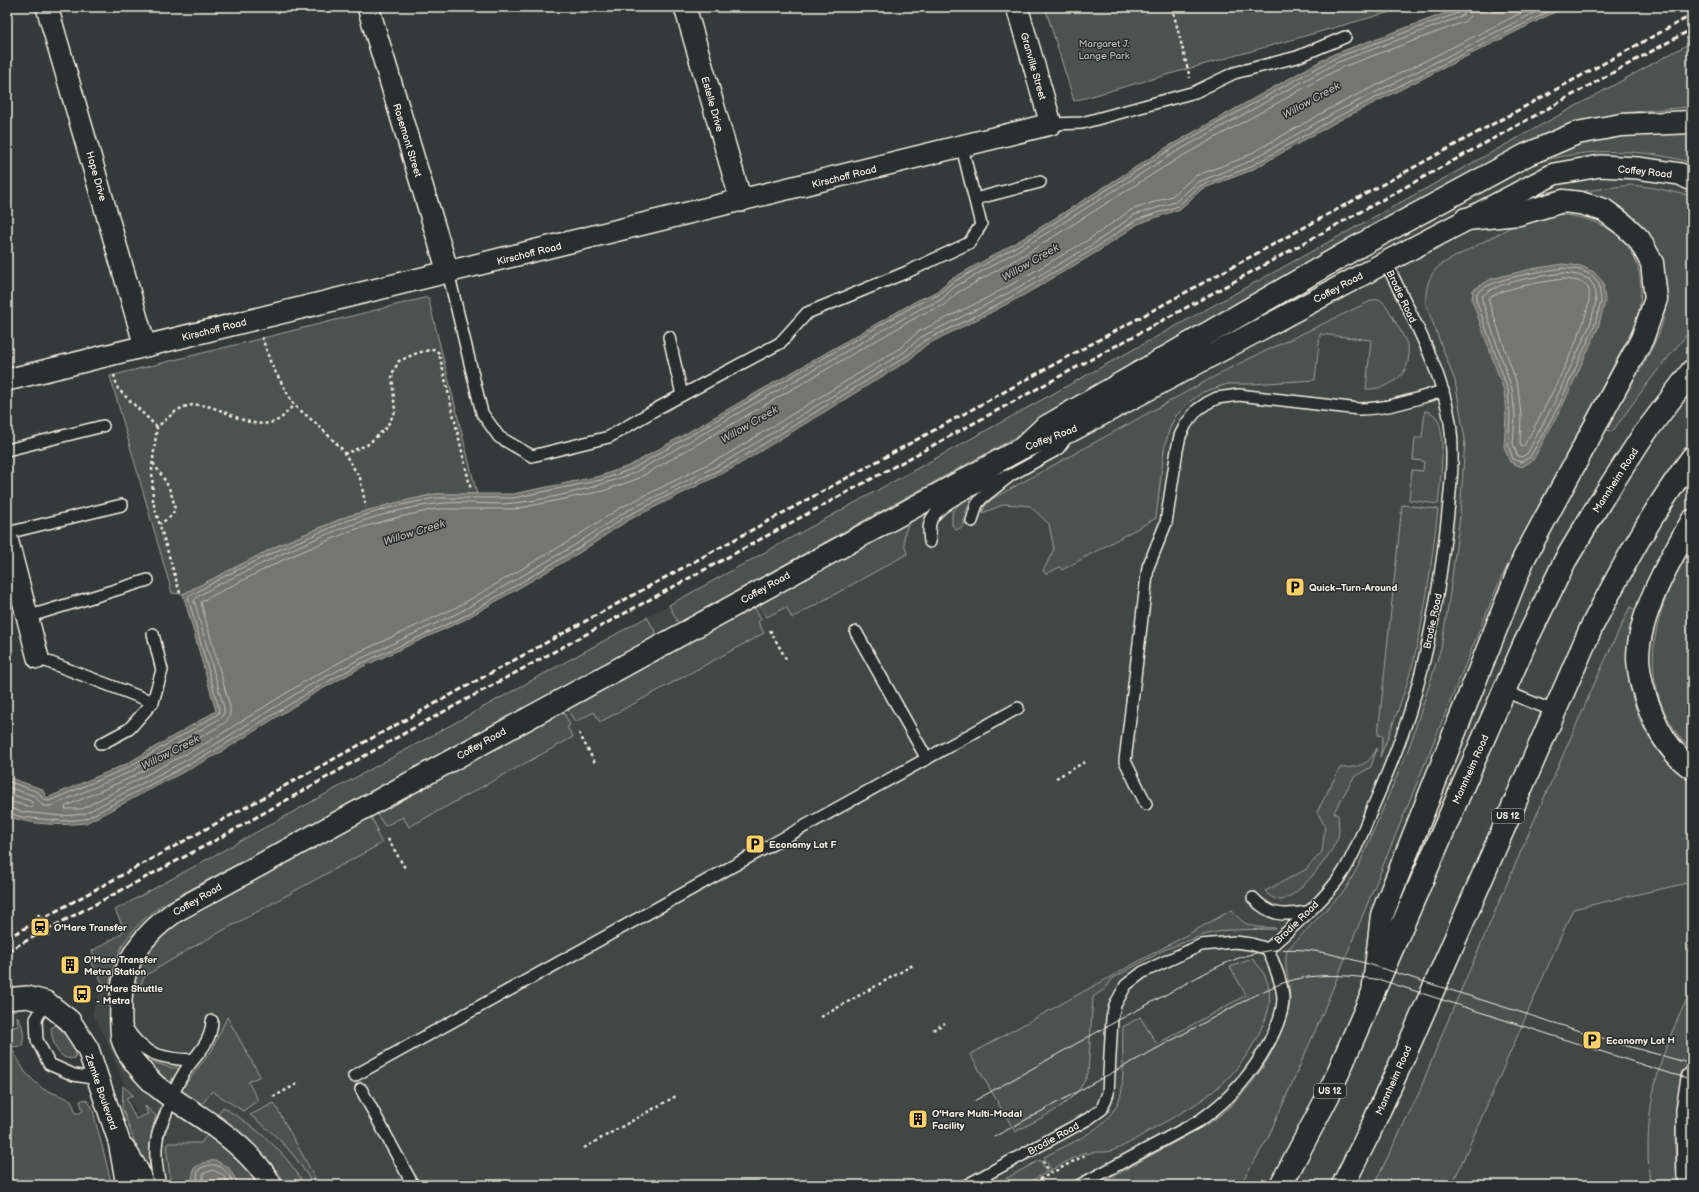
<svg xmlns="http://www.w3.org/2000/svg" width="1699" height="1192" viewBox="0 0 1699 1192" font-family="'Balsamiq Sans',sans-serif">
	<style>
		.built { fill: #434645 }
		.green { fill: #4e514f; stroke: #a1a19c }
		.water { fill: #757572; stroke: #a8a7a1 }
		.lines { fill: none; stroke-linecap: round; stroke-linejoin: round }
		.shore { stroke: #c1bfb9; stroke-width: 1 }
		.service-casing { stroke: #f4f1e8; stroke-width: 14 }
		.minor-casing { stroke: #f4f1e8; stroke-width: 24 }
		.primary-casing { stroke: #f4f1e8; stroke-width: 25 }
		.path { stroke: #f4f1e8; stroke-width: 2.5; stroke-dasharray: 3 3; stroke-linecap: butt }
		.service { stroke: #2a2d2e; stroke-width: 11 }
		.minor { stroke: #2a2d2e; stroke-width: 21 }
		.primary { stroke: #2a2d2e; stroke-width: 22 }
		.tram { stroke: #f4f1e8; stroke-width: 1 }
		.rail { stroke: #f4f1e8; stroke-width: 3; stroke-dasharray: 6 3; stroke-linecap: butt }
		.labels { text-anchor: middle; stroke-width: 3; stroke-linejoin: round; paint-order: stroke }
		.shield { fill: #2a2d2e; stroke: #b7b6b0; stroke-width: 1 }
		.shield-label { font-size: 9px; font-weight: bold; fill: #f4f1e8 }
		.park-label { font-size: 10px; fill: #bab9b2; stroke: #2a2d2e }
		.street-label { font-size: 10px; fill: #f4f1e8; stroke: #2a2d2e }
		.poi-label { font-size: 10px; font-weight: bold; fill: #f4f1e8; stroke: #2a2d2e; text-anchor: start }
		.water-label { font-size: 11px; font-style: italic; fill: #b4b3ad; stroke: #2a2d2e }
	</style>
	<rect width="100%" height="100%" fill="#363939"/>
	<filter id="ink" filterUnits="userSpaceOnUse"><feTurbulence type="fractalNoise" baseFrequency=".025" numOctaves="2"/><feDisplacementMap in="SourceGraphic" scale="8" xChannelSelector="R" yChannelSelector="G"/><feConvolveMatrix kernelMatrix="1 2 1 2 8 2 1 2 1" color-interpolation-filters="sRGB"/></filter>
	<g filter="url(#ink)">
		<path class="built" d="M1692 42V1185H166L105 1037 92 1013 124 929 115 910Z"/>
		<g class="green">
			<path d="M1045 7H1408L1074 101Z"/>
			<path d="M1692 42V107C1648 110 1604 113 1562 127L1218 315 1096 393 678 623 669 605Z"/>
			<path d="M1692 130V163C1642 148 1592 148 1542 161L1540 154C1589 136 1640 134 1692 130Z"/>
			<path d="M1631 185 1655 188 1692 196V328L1650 380 1612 432 1605 429C1623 397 1645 366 1659 333 1676 290 1664 237 1625 210 1613 202 1598 197 1584 191Z"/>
			<path d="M1549 214C1617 215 1655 255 1636 323L1500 580 1319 1022 1267 1140 1240 1185H1098L1211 1122C1242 1099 1263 1073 1279 1037 1284 1024 1290 1012 1290 998 1290 982 1283 966 1287 950L1345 890 1359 865 1410 745 1441 648 1448 607 1460 516 1465 439 1455 381 1426 305C1425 289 1428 276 1440 265L1524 220Z"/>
			<path d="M428 297 477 494H435L391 504 348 516 279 545 183 594 172 593 110 376Z"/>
			<path d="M1379 299C1387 304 1390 313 1395 321 1400 330 1406 339 1408 349 1413 375 1388 390 1366 389L1371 340 1320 334 1315 380 1251 384H1228L1203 392 1188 403 1175 417 1169 430 1164 450 1156 518 1062 570 1060 567 1046 574 1043 571 1054 549 1049 524 1030 506 1005 504 982 513 985 506 992 499 1230 368 1373 300Z"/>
			<path d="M1425 411C1429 412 1433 413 1436 417 1447 429 1440 486 1438 504L1409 500 1412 470 1423 471 1424 461 1413 460 1415 438H1422Z"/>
			<path d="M970 498 971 501 964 516V526L956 530 952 525V512L960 503Z"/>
			<path d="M1402 505 1438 509C1432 559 1426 610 1414 659 1405 693 1393 725 1380 757L1383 736 1378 735Z"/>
			<path d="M910 520C904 534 902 539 907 554L792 618 786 607 767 617 758 603Z"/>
			<path d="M1692 538V750C1686 743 1678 737 1674 729 1632 663 1662 601 1692 538Z"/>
			<path d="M754 606 761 619 758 622 764 633 600 722 594 712 575 722 567 708Z"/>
			<path d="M1630 607 1636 610C1634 622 1629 634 1628 646 1624 689 1640 735 1671 766 1677 772 1685 777 1692 783V882L1573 909 1452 1185H1374L1418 1095 1443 1032 1537 814 1600 671Z"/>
			<path d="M647 617 657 635 160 906C142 920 125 935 117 958 113 966 112 976 109 985L103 984 92 963 96 960 92 951 121 934 124 929 115 910Z"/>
			<path d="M563 711 570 725 567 727 573 737 409 827 403 817 385 826 376 813Z"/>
			<path d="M1377 748 1371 767 1354 777 1334 812 1338 815C1338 821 1340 830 1338 837 1333 853 1298 898 1281 900 1275 900 1269 896 1265 891L1305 870 1322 852 1325 826 1317 812 1340 768C1359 767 1368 766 1377 748Z"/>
			<path d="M371 817 378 830 376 832 382 843 191 948 145 976 141 984 134 982 139 966 157 937 181 920Z"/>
			<path d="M1232 910C1245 928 1254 927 1275 928L1276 929 1227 930 1203 935 1164 950 1119 975 1112 979 1106 988 1093 997 1088 1073C1077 1104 1042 1117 1015 1132L970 1054Z"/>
			<path d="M1252 959C1270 975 1274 998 1265 1020 1240 1079 1208 1099 1154 1128 1141 1135 1128 1145 1114 1150 1106 1154 1096 1150 1087 1154L1085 1152 1051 1170 1044 1157C1074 1141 1116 1127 1122 1089 1124 1069 1122 1047 1123 1027L1140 1017 1157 1044 1246 995 1230 967Z"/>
			<path d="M1692 989V1047L1680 1092 1676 1116 1675 1145 1677 1185H1650C1642 1110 1658 1056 1692 989Z"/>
			<path d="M17 1016C23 1024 25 1036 22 1046L11 1047 25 1072 35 1082 43 1089 71 1100 76 1113H80L83 1111 80 1101 86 1099 92 1107 112 1185H7V1029L18 1026Z"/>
			<path d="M227 1017 260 1076 248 1082 258 1100 243 1111 212 1091 201 1106 181 1090 212 1050Z"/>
			<path d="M56 1025C63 1032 79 1048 75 1058 57 1062 52 1041 51 1028Z"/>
			<path d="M149 1061 172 1068 177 1067 179 1070 170 1082H168Z"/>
			<path d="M123 1086 133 1095 126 1098 136 1119 148 1114 145 1106 156 1116C149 1138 148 1158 151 1180H149L122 1108Z"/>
			<path d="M274 1103 319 1185H313C296 1154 278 1136 250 1115Z"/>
			<path d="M223 1107C258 1129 283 1149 305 1185H286C269 1155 244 1136 216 1117Z"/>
			<path d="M208 1134 233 1152 263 1185H171L167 1154 168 1143H201Z"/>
			<path d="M1040 1160 1047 1172 1024 1185H1008L1005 1179Z"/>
		</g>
		<g class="water">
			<path d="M1462 7H1569L1555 12 1338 121 1250 171 1202 189 1180 209 1138 224 1097 252 1024 295 988 314 926 345 909 360 733 468 627 521 579 553 464 620 362 667 315 693 218 754 86 823C60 826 32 825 7 816V777L42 789 47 798 126 764 216 711 183 594 279 545 348 516 391 504 435 494H513L600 476 631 465 916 301 936 292 948 281 1022 239 1169 146 1315 64 1334 54Z"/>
			<path d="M1563 264 1581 266 1594 272 1603 282 1605 302 1598 328 1562 407 1533 460 1522 467 1510 462 1504 446 1506 416 1504 391 1472 300 1473 290 1491 279 1531 269Z"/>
			<path d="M215 1160 229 1168 239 1185H194L192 1178 194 1168 202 1163Z"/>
		</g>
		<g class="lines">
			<g class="shore">
				<path d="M1472 7 1470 16 1464 22 1340 68 1177 159 1029 252 957 293 944 305 922 314 637 479 603 491 515 509H436L395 518 353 530 285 559 202 601 201 603 230 707C231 714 229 720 223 724L132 777 66 806 65 809H82L210 741 307 680 355 654 457 607 571 540 620 508 726 455 900 348 918 332 981 301 1016 282 1088 240 1131 210 1172 196 1195 176 1243 158 1331 108 1533 7"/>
				<path d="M1563 268 1580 270 1592 275 1599 284 1601 302 1594 327 1559 405 1530 457 1521 462 1513 459 1508 445 1510 416 1508 390 1476 300 1477 293C1495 277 1539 272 1563 268Z"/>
				<path d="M1563 273 1578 275 1589 279 1594 286 1596 302 1590 325 1554 403 1527 454 1521 457 1517 455 1513 444 1515 416 1512 389 1482 300V296C1498 281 1541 276 1563 273Z"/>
				<path d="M1563 279C1571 280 1585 280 1588 288 1599 310 1537 422 1524 446L1522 447 1520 443 1521 415 1518 387 1488 299C1502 287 1544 282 1563 279Z"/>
				<path d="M7 781 38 792 44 800 49 801 127 768 218 714 219 709 188 597 223 577 281 549 349 520 392 507 435 498H513L601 480 632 469 917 304 938 295 950 284 1024 242 1171 149 1335 58 1458 13 1461 7"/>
				<path d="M7 787 35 796 43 806H51L130 772 222 717 224 713V708L194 600C202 591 243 573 255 567 312 539 372 512 435 504 461 500 488 506 514 503 554 499 597 487 634 473L920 309 941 300 953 288 1026 246 1174 153 1338 62 1460 17 1465 13 1466 7"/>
				<path d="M7 793 31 801 33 805 32 807 7 801"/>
				<path d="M7 807 22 812 62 816 84 814 213 746 310 685 358 660 460 612 575 545 623 513 728 460 904 352 921 337 984 306 1019 287 1092 245 1134 215 1175 202 1198 182 1246 163 1334 113 1546 7"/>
				<path d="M7 812 21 817 62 821 85 819 216 750 313 690 360 664 463 617 577 549 625 517 731 464 907 356 924 341 986 311 1022 291 1094 249 1136 220 1178 206 1200 186 1248 168 1337 117 1558 7"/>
				<path d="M198 1185 197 1177 198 1170C217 1158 226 1169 235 1185"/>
				<path d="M203 1185V1174L213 1170 223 1175 229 1185"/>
			</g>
			<defs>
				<g id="service">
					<path d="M1051 124 1082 123 1195 92 1234 73 1297 57 1345 37"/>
					<path d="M975 199 1040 182"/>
					<path d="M448 272 482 413 499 437 532 456 609 437 658 408 780 343 807 313 907 272 969 243 981 225 962 147"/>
					<path d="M669 337 682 395"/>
					<path d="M7 450 103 426"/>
					<path d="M972 521 977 504 982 498 1011 475 1058 449 1069 434"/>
					<path d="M7 533 122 505"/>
					<path d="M930 542C929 534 928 525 932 518 944 500 987 482 1007 476"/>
					<path d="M27 617 148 580"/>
					<path d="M856 632 927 759"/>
					<path d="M38 658 153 702 162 670 153 634"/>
					<path d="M1504 691 1554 711"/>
					<path d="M101 744 129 729 153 702"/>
					<path d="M1146 804 1125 761 1148 567 1166 523 1177 450 1180 436 1186 424 1197 410 1207 403 1217 398 1239 395 1359 409C1388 409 1415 399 1443 391"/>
					<path d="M1253 898C1270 916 1283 916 1307 912"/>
					<path d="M1268 949C1293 926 1323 902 1342 874 1355 854 1363 831 1372 809 1386 777 1400 744 1410 711 1429 652 1439 591 1446 530 1450 494 1455 458 1450 422 1441 366 1409 312 1386 262"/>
					<path d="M46 1002 36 1019 37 1040 49 1064 74 1075 98 1079"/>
					<path d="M126 1027C142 1055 163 1059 193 1060"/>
					<path d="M354 1076 1018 708"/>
					<path d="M361 1089 413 1185"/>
					<path d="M160 1185C156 1168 154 1147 159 1130 161 1125 164 1119 166 1113 171 1098 176 1085 185 1071 197 1053 211 1044 212 1021"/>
					<path d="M967 1185 1088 1119 1102 1109 1108 1093 1112 1018 1115 1005 1126 985 1143 972 1201 945 1235 942 1251 944 1268 949"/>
					<path d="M1080 1185 1199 1121C1230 1099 1251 1076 1269 1042 1276 1029 1283 1013 1283 998 1282 981 1274 965 1268 949"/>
				</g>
				<g id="minor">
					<path d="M47 7 145 346"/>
					<path d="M368 7 448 272"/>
					<path d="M685 7 741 201"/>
					<path d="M7 380 1051 124 1017 7"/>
					<path d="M7 539 38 658"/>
					<path d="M7 999 27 997 46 1002 70 1021 88 1049 98 1079 119 1141 127 1185"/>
					<path d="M124 1148 138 1171 143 1185"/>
					<path d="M271 1185C258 1161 237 1143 215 1127 197 1113 177 1103 160 1089 150 1082 143 1072 135 1063 130 1056 124 1047 122 1039 120 1026 121 1013 121 1000 122 960 145 933 176 911L1024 447 1071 431 1386 262 1554 174 1600 166 1638 168 1680 174 1692 180"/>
					<path d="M1688 1185 1687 1110 1692 1078"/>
				</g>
				<g id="primary">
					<path d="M1024 447 1044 428 1357 247 1526 155 1577 133 1621 125 1692 122"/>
					<path d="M1692 521C1670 559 1638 614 1638 659 1639 677 1644 695 1651 712 1659 733 1673 755 1692 768"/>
					<path d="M1373 993 1382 915 1524 558 1642 339 1656 299 1652 263 1639 239 1623 224 1604 210 1580 203 1563 201 1519 214 1466 219"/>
					<path d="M1281 1185 1328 1096 1525 643 1565 561 1600 502 1642 437 1692 371"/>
					<path d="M1343 1185 1368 1135 1405 1054 1592 626C1623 566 1652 512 1692 458"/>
				</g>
			</defs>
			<use href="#service" class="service-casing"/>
			<use href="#minor" class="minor-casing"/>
			<use href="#primary" class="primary-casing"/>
			<g class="path">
				<path d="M1172 7 1190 78"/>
				<path d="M262 337 271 364 294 405 319 426 341 448 360 478 366 507"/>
				<path d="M114 375 118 389 157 427"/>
				<path d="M344 454 367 445 386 428 395 412 392 374 399 361 417 353 434 349 439 353 471 490"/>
				<path d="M153 463C165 480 172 489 175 510L170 517 160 524"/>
				<path d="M180 593 153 502 152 467 157 427C165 421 175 410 184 407 216 395 246 436 278 420 284 417 289 409 294 405"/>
				<path d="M770 630 786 659"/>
				<path d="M579 733 595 763"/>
				<path d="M1056 778 1085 762"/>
				<path d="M388 839 405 868"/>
				<path d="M38 914 49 936"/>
				<path d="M821 1017 913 965"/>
				<path d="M933 1030 945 1023"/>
				<path d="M273 1097 299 1083"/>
				<path d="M584 1148 676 1096"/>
				<path d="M1043 1161 1050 1173"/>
				<path d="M1029 1185 1087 1154"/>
			</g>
			<use href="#service" class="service"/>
			<use href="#minor" class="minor"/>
			<use href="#primary" class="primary"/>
			<g class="tram">
				<path d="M974 1101C1038 1066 1102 1028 1167 994 1198 977 1231 956 1267 951 1304 946 1329 953 1365 963L1624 1045 1692 1064"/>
				<path d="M994 1137 1255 995C1264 991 1274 986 1283 983 1314 972 1349 975 1381 980L1668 1073 1692 1079"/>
			</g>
			<g class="rail">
				<path d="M7 938 1692 15"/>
				<path d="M7 951 216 840 412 729 1235 281 1692 29"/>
			</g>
		</g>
	</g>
	<defs>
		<symbol id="parking-square" viewBox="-11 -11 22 22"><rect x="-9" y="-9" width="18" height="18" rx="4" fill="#ffd166" stroke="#2a2d2e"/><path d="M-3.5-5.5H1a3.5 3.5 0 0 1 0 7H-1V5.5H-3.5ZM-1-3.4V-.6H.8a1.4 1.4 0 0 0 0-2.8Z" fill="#111"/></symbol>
		<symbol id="station-square" viewBox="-11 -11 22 22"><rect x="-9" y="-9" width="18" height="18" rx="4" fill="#ffd166" stroke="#2a2d2e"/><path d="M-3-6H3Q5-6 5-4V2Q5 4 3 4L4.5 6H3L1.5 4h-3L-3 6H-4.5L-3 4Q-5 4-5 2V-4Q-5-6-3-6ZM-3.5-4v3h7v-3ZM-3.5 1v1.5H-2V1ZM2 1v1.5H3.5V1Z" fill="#111"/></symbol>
		<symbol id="building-square" viewBox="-11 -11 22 22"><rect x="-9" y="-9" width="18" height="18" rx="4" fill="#ffd166" stroke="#2a2d2e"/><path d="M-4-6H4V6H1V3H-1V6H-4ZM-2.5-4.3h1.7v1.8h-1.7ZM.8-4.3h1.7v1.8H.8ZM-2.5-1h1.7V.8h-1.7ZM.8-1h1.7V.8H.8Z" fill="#111"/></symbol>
		<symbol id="bus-square" viewBox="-11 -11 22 22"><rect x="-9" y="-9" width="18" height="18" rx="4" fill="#ffd166" stroke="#2a2d2e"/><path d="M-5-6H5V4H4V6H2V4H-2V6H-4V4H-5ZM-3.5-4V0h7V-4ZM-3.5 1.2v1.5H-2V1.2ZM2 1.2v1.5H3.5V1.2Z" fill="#111"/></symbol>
	</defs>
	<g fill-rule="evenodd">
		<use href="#parking-square" x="1284" y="576" width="22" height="22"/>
		<use href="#parking-square" x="744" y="833" width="22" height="22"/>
		<use href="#station-square" x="29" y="916" width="22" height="22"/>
		<use href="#building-square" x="59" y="954" width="22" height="22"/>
		<use href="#bus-square" x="71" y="983" width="22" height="22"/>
		<use href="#parking-square" x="1581" y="1029" width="22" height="22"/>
		<use href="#building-square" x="907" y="1108" width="22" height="22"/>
	</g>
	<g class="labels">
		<g class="shield">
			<rect x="1492" y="809" width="32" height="14" rx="3"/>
			<rect x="1314" y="1084" width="32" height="14" rx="3"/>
		</g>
		<g class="shield-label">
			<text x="1508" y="819">US 12</text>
			<text x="1330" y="1094">US 12</text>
		</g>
		<g class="park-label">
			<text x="1104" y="47">Margaret J.<tspan x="1104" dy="12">Lange Park</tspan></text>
		</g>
		<g class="street-label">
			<text transform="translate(1034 66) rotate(74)" y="4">Granville Street</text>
			<text transform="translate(713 104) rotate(74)" y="4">Estelle Drive</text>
			<text transform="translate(408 140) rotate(73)" y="4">Rosemont Street</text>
			<text transform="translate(1645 171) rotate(6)" y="4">Coffey Road</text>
			<text transform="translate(97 176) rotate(74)" y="4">Hope Drive</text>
			<text transform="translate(844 176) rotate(-14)" y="4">Kirschoff Road</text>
			<text transform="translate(529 253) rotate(-14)" y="4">Kirschoff Road</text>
			<text transform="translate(1338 287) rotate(-28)" y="4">Coffey Road</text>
			<text transform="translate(1402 296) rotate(65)" y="4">Brodie Road</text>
			<text transform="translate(214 329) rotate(-14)" y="4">Kirschoff Road</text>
			<text transform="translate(1051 437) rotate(-21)" y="4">Coffey Road</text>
			<text transform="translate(1615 480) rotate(-57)" y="4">Mannheim Road</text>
			<text transform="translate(765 587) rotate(-29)" y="4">Coffey Road</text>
			<text transform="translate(1432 621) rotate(-78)" y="4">Brodie Road</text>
			<text transform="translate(481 743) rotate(-29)" y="4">Coffey Road</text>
			<text transform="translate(1470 769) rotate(-66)" y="4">Mannheim Road</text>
			<text transform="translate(197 899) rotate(-30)" y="4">Coffey Road</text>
			<text transform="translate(1296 922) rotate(-44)" y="4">Brodie Road</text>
			<text transform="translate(1393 1080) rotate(-66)" y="4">Mannheim Road</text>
			<text transform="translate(102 1092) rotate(71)" y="4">Zemke Boulevard</text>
			<text transform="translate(1053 1138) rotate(-29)" y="4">Brodie Road</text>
		</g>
		<g class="poi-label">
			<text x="1309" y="591">Quick–Turn-Around</text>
			<text x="769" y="848">Economy Lot F</text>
			<text x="54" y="931">O'Hare Transfer</text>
			<text x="84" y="963">O'Hare Transfer<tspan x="84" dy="12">Metra Station</tspan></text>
			<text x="96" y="992">O'Hare Shuttle<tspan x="96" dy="12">- Metra</tspan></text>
			<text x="1606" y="1044">Economy Lot H</text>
			<text x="932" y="1117">O'Hare Multi-Modal<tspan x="932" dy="12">Facility</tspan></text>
		</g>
		<g class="water-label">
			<text transform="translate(1311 100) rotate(-29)" y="4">Willow Creek</text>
			<text transform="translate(1030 262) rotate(-30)" y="4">Willow Creek</text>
			<text transform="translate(749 424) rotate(-30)" y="4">Willow Creek</text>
			<text transform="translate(414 532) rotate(-17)" y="4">Willow Creek</text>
			<text transform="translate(170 752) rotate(-27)" y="4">Willow Creek</text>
		</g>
	</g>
	<rect width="1699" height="1192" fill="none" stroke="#2a2d2e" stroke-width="24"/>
	<rect x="12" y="12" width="1675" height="1168" fill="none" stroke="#f4f1e8" stroke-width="1.5" filter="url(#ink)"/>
</svg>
